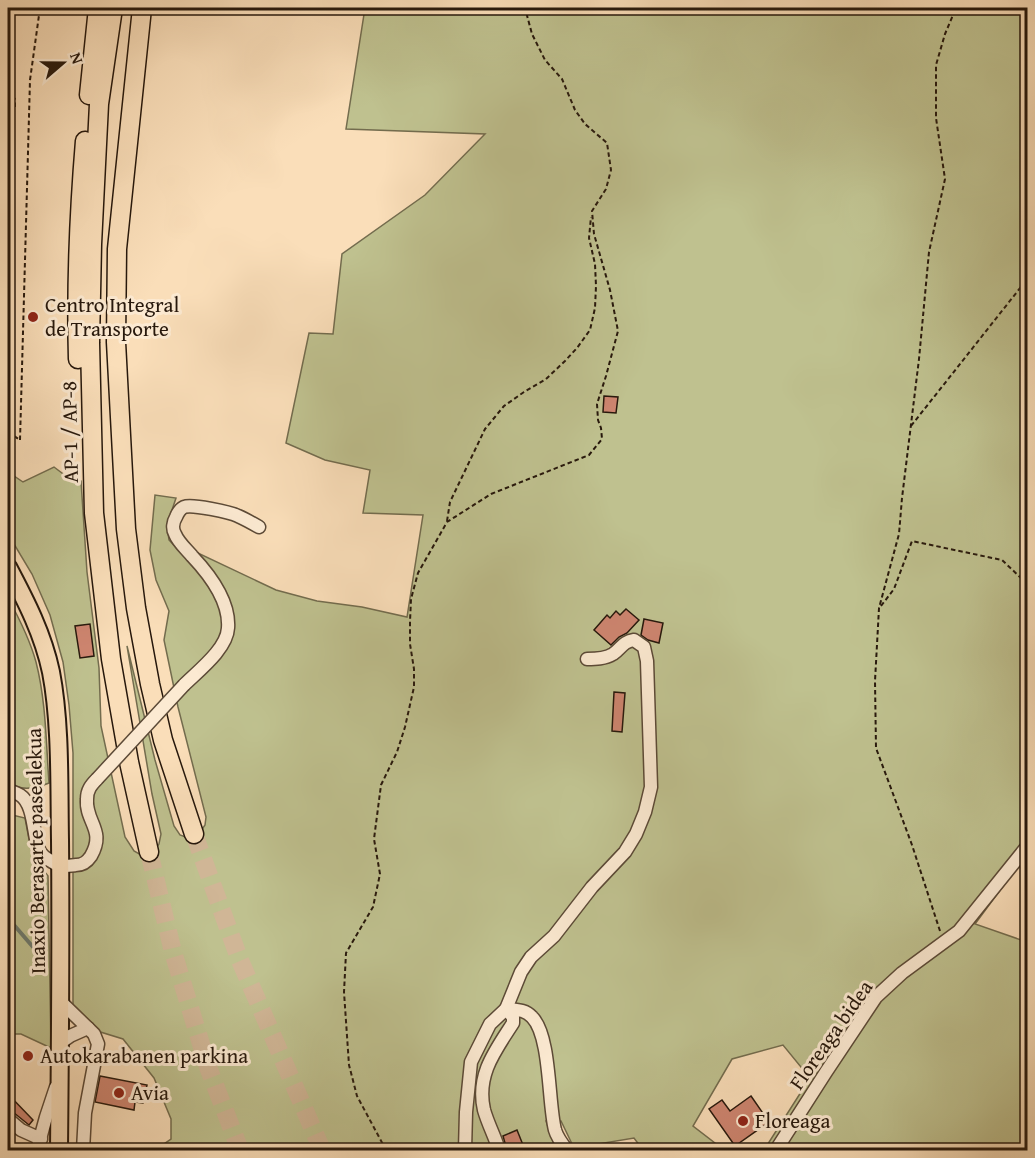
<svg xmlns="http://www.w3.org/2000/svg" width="1035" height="1158" viewBox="0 0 1035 1158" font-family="'Gentium Book Plus',serif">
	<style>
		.green { fill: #bfc18f; stroke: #736c4e; stroke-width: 1.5 }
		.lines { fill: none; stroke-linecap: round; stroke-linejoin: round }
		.stream { stroke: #6e7a6f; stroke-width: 4 }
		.building { fill: #ce8570; stroke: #27180c; stroke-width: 1.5 }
		.highway-tunnel { stroke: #d0b696; stroke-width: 18; stroke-dasharray: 18 9; stroke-linecap: butt }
		.minor-casing { stroke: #5c4a37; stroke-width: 15 }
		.major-casing { stroke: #27180c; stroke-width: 20 }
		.highway-casing { stroke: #27180c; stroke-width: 21 }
		.path { stroke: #27180c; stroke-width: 2; stroke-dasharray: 4.5 3; stroke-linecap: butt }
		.minor { stroke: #fcead2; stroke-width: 12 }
		.major { stroke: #fadeb9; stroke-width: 16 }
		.highway { stroke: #fadeb9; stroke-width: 18 }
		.minor-bridge-casing { stroke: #5c4a37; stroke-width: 15; stroke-linecap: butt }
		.minor-bridge { stroke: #fcead2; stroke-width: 12 }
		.poi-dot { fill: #8f2418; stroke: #fcead2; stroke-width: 2 }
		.labels { text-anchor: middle; stroke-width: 6; stroke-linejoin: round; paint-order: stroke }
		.poi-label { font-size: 21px; fill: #27180c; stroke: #fcead2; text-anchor: start }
		.street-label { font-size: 21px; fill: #27180c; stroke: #fcead2 }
	</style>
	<rect width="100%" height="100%" fill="#fadeb9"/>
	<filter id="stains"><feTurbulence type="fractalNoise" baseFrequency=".00333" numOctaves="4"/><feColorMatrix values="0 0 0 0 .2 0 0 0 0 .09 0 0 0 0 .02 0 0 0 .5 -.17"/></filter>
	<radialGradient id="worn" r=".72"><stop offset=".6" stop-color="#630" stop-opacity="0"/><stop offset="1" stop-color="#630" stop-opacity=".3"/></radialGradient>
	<g class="green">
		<path d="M365 8H1027V854L975 924 1027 942V1150H764L810 1078 783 1045 732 1059 693 1126 724 1150H643L634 1138 574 1148 561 1121H546L556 1150H155L171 1139V1119L154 1078 123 1039 94 1030 73 1005V753L69 705 63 662 50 615 32 574 8 534V472L23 482 54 467 66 476 81 481 87 572 99 668 101 726 125 837 134 851 141 855 153 852 159 844 161 834 152 794 127 646 155 760 174 826 180 835 188 838 199 834 205 825 206 817 178 707 164 640 169 611 156 580 150 550 155 495 176 498 167 525 169 540 186 558 198 553 276 590 317 601 362 607 407 617 423 515 363 513 370 470 325 460 286 443 309 333 333 334 342 254 425 195 485 134 346 129Z"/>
		<path d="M8 598C19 618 30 640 36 662 46 701 46 742 49 783 35 789 21 791 8 783V769L10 766 8 762Z"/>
		<path d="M8 814 25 818 32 855 48 876 51 1048 21 1034H8Z"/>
	</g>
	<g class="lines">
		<path class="stream" d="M8 922 14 925 33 947"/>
	</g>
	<g class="building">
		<path d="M604 396 618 397 616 413 603 412Z"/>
		<path d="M626 609 639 620 627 633 619 637 611 645 594 630 607 615 610 618 616 611 620 615Z"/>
		<path d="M644 619 663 623 659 643 648 640 641 635Z"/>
		<path d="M90 624 94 656 80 658 75 626Z"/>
		<path d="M614 692 625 693 622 732 612 731Z"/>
		<path d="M100 1076 147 1085 143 1103 135 1102 134 1110 95 1102Z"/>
		<path d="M8 1094 33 1120 29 1125 8 1108Z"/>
		<path d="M751 1096 769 1122 735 1146 709 1109 722 1100 730 1111Z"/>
		<path d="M517 1130 525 1150H507L503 1136Z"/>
	</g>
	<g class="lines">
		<g class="highway-tunnel">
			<path d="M194 834 239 958 322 1150"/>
			<path d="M149 852 173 952 208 1067 240 1150"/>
		</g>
		<defs>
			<g id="minor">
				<path d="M184 685C198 671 227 649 228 628 230 601 209 574 192 556 186 549 178 542 175 534 172 529 173 522 176 517 178 512 180 509 184 507 192 504 230 512 238 516 245 519 252 523 259 527"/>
				<path d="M8 790C12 791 16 793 20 795 34 804 33 832 38 847 41 856 46 858 54 863 61 867 67 866 76 865 83 865 87 862 91 856 106 830 85 822 87 799 87 790 91 785 97 779"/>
				<path d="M60 1001 94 1034 98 1044 85 1113 83 1150"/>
				<path d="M60 1043 70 1036 88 1028"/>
				<path d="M8 1119 21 1130 41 1139"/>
				<path d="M37 1150 46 1117 56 1087"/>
				<path d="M465 1150 466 1112 471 1062 490 1024 506 1009C516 1010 525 1009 532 1017 551 1036 548 1103 555 1130 557 1137 563 1145 567 1150"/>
				<path d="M499 1150C495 1137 488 1124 484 1110 476 1075 495 1051 513 1023V1017L506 1009 521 972 531 957 554 936 592 887 625 852 636 834 645 812 651 787 647 661 644 647 634 640C622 642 622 648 613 654 605 659 595 659 587 659"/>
				<path d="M776 1150 826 1072 876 997 902 973 959 931 1025 849H1028"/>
			</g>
			<path id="major" d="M8 567C26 601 43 634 51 672 61 724 59 787 60 840 61 944 60 1047 59 1150"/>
			<g id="highway">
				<path d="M113 8 99 104 92 244 90 343 94 513 111 659 129 762 149 852"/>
				<path d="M142 8 117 249 116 342 126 529 136 608 150 684 163 740 194 834"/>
				<path d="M89 95 98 8"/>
				<path d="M78 359C76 286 79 213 85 141"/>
			</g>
		</defs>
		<use href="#minor" class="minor-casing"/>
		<use href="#major" class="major-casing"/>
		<use href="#highway" class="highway-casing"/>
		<g class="path">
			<path d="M8 90 15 99V108"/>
			<path d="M911 426 1028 278"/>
			<path d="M8 432 20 440"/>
			<path d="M20 440 30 80 40 8"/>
			<path d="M447 521 450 502 485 429 504 406 524 392 546 379 565 361 577 348 590 330 595 308 596 286 595 264 589 238 591 217"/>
			<path d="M881 606 894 589 912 541 1002 560 1021 578 1028 581"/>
			<path d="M940 931 912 845 876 748 875 681 879 608 899 534 902 498 919 359 929 252 945 179 936 118V65L945 34 956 8"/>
			<path d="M386 1150 357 1096 349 1065 344 992 346 953 373 907 380 874 374 839 381 785 397 752 405 727 414 687V669L410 644V622L411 599 418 573 447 522 491 494 589 455 602 439 601 428 598 420 597 404 606 376 618 331 610 290 594 234 592 211 606 189 611 170 607 143 585 124 575 110 562 79 545 60 532 34 525 8"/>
		</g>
		<use href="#minor" class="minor"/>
		<use href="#major" class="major"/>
		<use href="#highway" class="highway"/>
		<defs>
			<path id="minor-bridge" d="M97 779 184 685"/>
		</defs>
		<use href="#minor-bridge" class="minor-bridge-casing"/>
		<use href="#minor-bridge" class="minor-bridge"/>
	</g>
	<g class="poi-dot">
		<circle cx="33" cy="317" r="6"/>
		<circle cx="28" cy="1056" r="6"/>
		<circle cx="119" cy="1093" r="6"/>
		<circle cx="743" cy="1121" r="6"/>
	</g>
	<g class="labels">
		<g class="poi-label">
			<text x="45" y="312">Centro Integral<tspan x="45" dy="24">de Transporte</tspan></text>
			<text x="40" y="1063">Autokarabanen parkina</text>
			<text x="131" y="1100">Avia</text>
			<text x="755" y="1128">Floreaga</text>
		</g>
		<g class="street-label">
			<text transform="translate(70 432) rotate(-91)" y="7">AP-1 / AP-8</text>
			<text transform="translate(36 851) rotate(-91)" y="7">Inaxio Berasarte pasealekua</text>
			<text transform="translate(831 1035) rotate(-55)" y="7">Floreaga bidea</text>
		</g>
	</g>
	<rect width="1035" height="1158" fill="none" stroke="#fadeb9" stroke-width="30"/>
	<rect x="9" y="9" width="1017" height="1140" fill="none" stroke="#27180c" stroke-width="3"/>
	<rect x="15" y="15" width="1005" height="1128" fill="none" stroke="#27180c" stroke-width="1.5"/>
	<g transform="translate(63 63) rotate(70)" stroke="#fcead2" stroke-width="4.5" paint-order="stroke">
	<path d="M0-4.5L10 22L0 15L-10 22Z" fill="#27180c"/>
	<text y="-9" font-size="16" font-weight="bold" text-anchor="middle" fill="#27180c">N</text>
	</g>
	<rect width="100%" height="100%" filter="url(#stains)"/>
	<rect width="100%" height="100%" fill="url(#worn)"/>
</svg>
